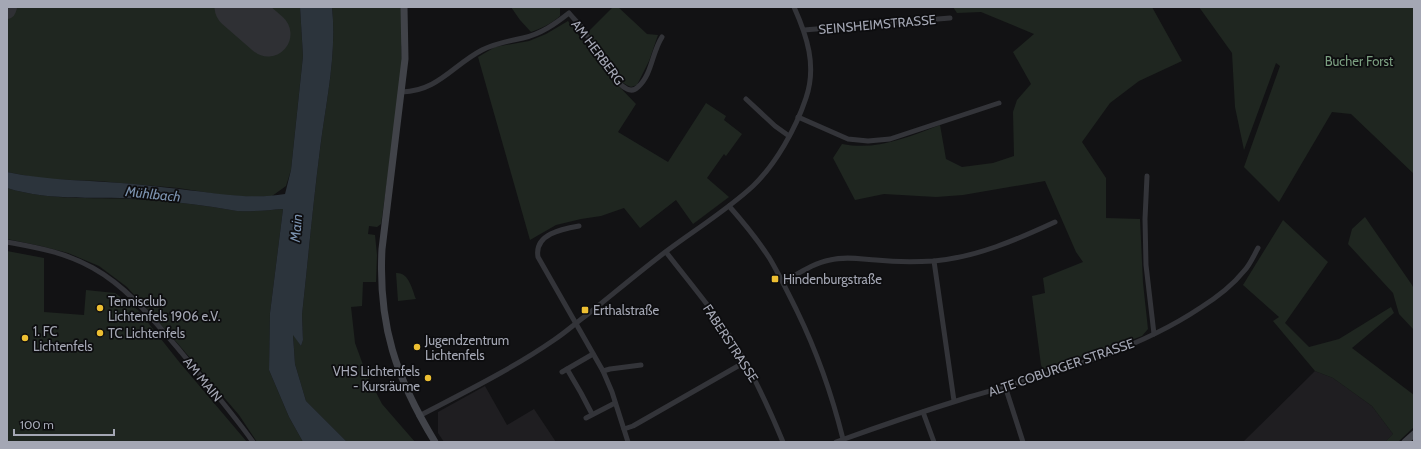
<svg xmlns="http://www.w3.org/2000/svg" width="1421" height="449" viewBox="0 0 1421 449" font-family="Cabin,sans-serif">
	<style>
		.built { fill: #1f1e21 }
		.green { fill: #1f2620 }
		.water { fill: #2c343c }
		.lines { fill: none; stroke-linecap: round; stroke-linejoin: round }
		.taxiway { stroke: #2f3034; stroke-width: 18 }
		.runway { stroke: #2f3034; stroke-width: 45 }
		.street { stroke: #333439; stroke-width: 5 }
		.secondary { stroke: #414349; stroke-width: 7 }
		.poi-dot { fill: #edbf32; stroke: #0d0d0f; stroke-width: 1.5 }
		.labels { text-anchor: middle; stroke-width: 3.5; stroke-linejoin: round; paint-order: stroke }
		.street-label { font-size: 13px; fill: #a4a7b4; stroke: #0d0d0f }
		.park-label { font-size: 13px; fill: #7b9f81; stroke: #0d0d0f }
		.poi-label { font-size: 13px; fill: #a4a7b4; stroke: #0d0d0f; text-anchor: start }
		.water-label { font-size: 14px; font-style: italic; fill: #7b92af; stroke: #0d0d0f }
	</style>
	<rect width="100%" height="100%" fill="#121214"/>
	<g class="built">
		<path d="M1315 371 1333 378 1372 406 1393 434 1385 442H1243Z"/>
		<path d="M485 386 507 425 534 409 556 442H444L438 433V412Z"/>
	</g>
	<g class="green">
		<path d="M7 7H300L303 56 291 170 286 186 272 196 252 197 223 195 178 188 98 181 44 179 7 172Z"/>
		<path d="M332 7H401L403 39 401 47 402 61 397 112 381 224 377 227 369 226 368 234 375 235 377 255 376 282H363L362 306 351 307 355 343 366 373 382 404 415 442H347L306 401 295 364 293 334 301 346 303 340 302 315C308 260 313 204 320 149 326 102 337 54 332 7Z"/>
		<path d="M511 7H563L560 8V16C551 24 542 28 531 32L520 20Z"/>
		<path d="M613 7H618L647 34 658 35 649 61 637 85 631 87C613 81 598 48 589 33L590 30Z"/>
		<path d="M953 7H1152L1182 61 1139 81 1110 103 1082 142 1106 178V218L1140 219 1143 283 1148 329 1142 336 1115 346 1049 368 1043 369 1041 365 1032 296 1045 293 1043 278 1083 262 1076 252 1045 181 963 195 936 197 884 194 855 200 833 158 842 144C877 151 908 137 940 125L946 159 962 167 993 163 1014 156 1013 112 1017 100 1031 84 1013 52 1034 34 981 12 957 13Z"/>
		<path d="M1199 7H1414V174L1351 114 1332 112 1279 202 1244 167 1280 66 1276 63 1244 150 1235 107 1232 53Z"/>
		<path d="M568 21 608 75 636 104 618 132 668 162 706 103 726 116 724 120 742 134 726 156 724 154 707 178 729 197 693 224 676 200 640 228 624 208 601 216 581 219 556 225 530 240 478 57 495 47 529 41 546 34Z"/>
		<path d="M7 188C52 202 100 196 147 200 169 201 191 204 213 207 221 208 229 210 238 211 253 212 268 210 283 209L270 313 269 370 289 417 303 442H257L239 415 179 345 127 287 99 266 68 253 41 246 7 239Z"/>
		<path d="M1365 217 1412 285 1414 289V330L1399 314 1393 293 1348 244 1352 229Z"/>
		<path d="M1283 220 1328 262 1285 323 1309 347 1339 339 1391 307 1394 313 1352 348 1414 395V427L1398 442H1385L1393 434 1372 406 1333 378 1315 371 1273 321 1279 317 1243 285Z"/>
		<path d="M7 251 44 258V312L84 315 86 290 115 293 138 310 180 363 247 442H7Z"/>
		<path d="M396 273C409 272 412 289 416 299L398 301Z"/>
	</g>
	<path class="water" d="M300 7H332C337 54 326 102 320 149 313 204 308 260 302 315L303 340 301 346 293 335 295 364 306 401 347 442H303L289 417 269 370 270 313 283 209C268 210 253 212 237 211 229 210 221 208 213 207 191 204 169 201 146 199 100 196 52 202 7 188V172C49 181 91 180 134 184 149 186 164 187 179 189 215 193 250 200 285 194L291 170 303 56Z"/>
	<g class="lines">
		<path class="taxiway" d="M7 10 8 7"/>
		<path class="runway" d="M237 7 268 34"/>
		<g class="street">
			<path d="M804 30 950 18"/>
			<path d="M402 92C438 91 453 65 482 50 496 43 509 41 523 38 541 34 555 24 569 13 574 19 579 24 583 29 592 43 613 83 627 89 631 91 635 90 638 87 652 75 652 52 662 37"/>
			<path d="M746 99 775 126 789 136"/>
			<path d="M798 117 848 139 868 141 890 139 999 103"/>
			<path d="M1147 176 1145 219 1146 265 1154 334"/>
			<path d="M729 206C744 223 758 240 770 259 780 276 788 293 797 311 817 352 832 395 843 439"/>
			<path d="M579 226C562 229 534 234 538 257L603 371 612 392 628 442"/>
			<path d="M7 242C39 248 64 252 93 268 129 288 155 322 181 352 205 381 231 411 253 442"/>
			<path d="M666 252C686 278 707 303 726 330 749 365 767 403 783 442"/>
			<path d="M934 261 954 401"/>
			<path d="M783 282C798 274 813 263 830 260 845 256 861 259 876 260 895 262 915 262 934 261 977 257 1016 240 1055 222"/>
			<path d="M567 369 581 393 592 414"/>
			<path d="M603 371 610 369 641 365"/>
			<path d="M562 372 593 354"/>
			<path d="M1005 386 1023 442"/>
			<path d="M923 412 934 442"/>
			<path d="M419 416C465 392 512 369 554 340 566 332 577 322 588 314 613 294 638 273 664 253 693 231 726 211 753 186 776 164 796 128 806 98 817 66 807 36 794 7"/>
			<path d="M586 418 615 403"/>
			<path d="M624 429 633 426 745 362"/>
			<path d="M836 442C880 426 924 411 969 397 1047 374 1131 354 1200 308 1216 298 1232 286 1244 271 1250 265 1254 255 1258 248"/>
		</g>
		<g class="secondary">
			<path d="M404 7 405 59 382 249C378 325 396 378 435 442"/>
			<path d="M1405 442 1414 434"/>
		</g>
	</g>
	<g class="poi-dot">
		<rect x="771" y="275" width="8" height="8" rx="2"/>
		<circle cx="100" cy="308" r="4"/>
		<rect x="581" y="306" width="8" height="8" rx="2"/>
		<circle cx="100" cy="333" r="4"/>
		<circle cx="25" cy="338" r="4"/>
		<circle cx="417" cy="347" r="4"/>
		<circle cx="428" cy="378" r="4"/>
	</g>
	<g class="labels">
		<g class="street-label">
			<text transform="translate(877 24) rotate(-5)" y="5">SEINSHEIMSTRASSE</text>
			<text transform="translate(598 52) rotate(53)" y="5">AM HERBERG</text>
			<text transform="translate(731 343) rotate(57)" y="5">FABERSTRASSE</text>
			<text transform="translate(1061 367) rotate(-19)" y="5">ALTE COBURGER STRASSE</text>
			<text transform="translate(203 379) rotate(51)" y="5">AM MAIN</text>
		</g>
		<g class="park-label">
			<text x="1359" y="66">Bucher Forst</text>
		</g>
		<g class="poi-label">
			<text x="783" y="284">Hindenburgstraße</text>
			<text x="108" y="306">Tennisclub<tspan x="108" dy="15">Lichtenfels 1906 e.V.</tspan></text>
			<text x="593" y="315">Erthalstraße</text>
			<text x="33" y="336">1. FC<tspan x="33" dy="15">Lichtenfels</tspan></text>
			<text x="108" y="338">TC Lichtenfels</text>
			<text x="425" y="345">Jugendzentrum<tspan x="425" dy="15">Lichtenfels</tspan></text>
			<text x="420" y="376" text-anchor="end">VHS Lichtenfels<tspan x="420" dy="15">- Kursräume</tspan></text>
		</g>
		<g class="water-label">
			<text transform="translate(153 194) rotate(6)" y="5">Mühlbach</text>
			<text transform="translate(296 228) rotate(-85)" y="5">Main</text>
		</g>
	</g>
	<rect width="1421" height="449" fill="none" stroke="#a4a7b4" stroke-width="16"/>
	<path d="M14 429v6h100v-6" fill="none" stroke="#a4a7b4" stroke-width="2"/>
	<text x="20" y="429" font-size="12" fill="#a4a7b4" stroke="#0d0d0f" stroke-width="3" paint-order="stroke">100 m</text>
</svg>
